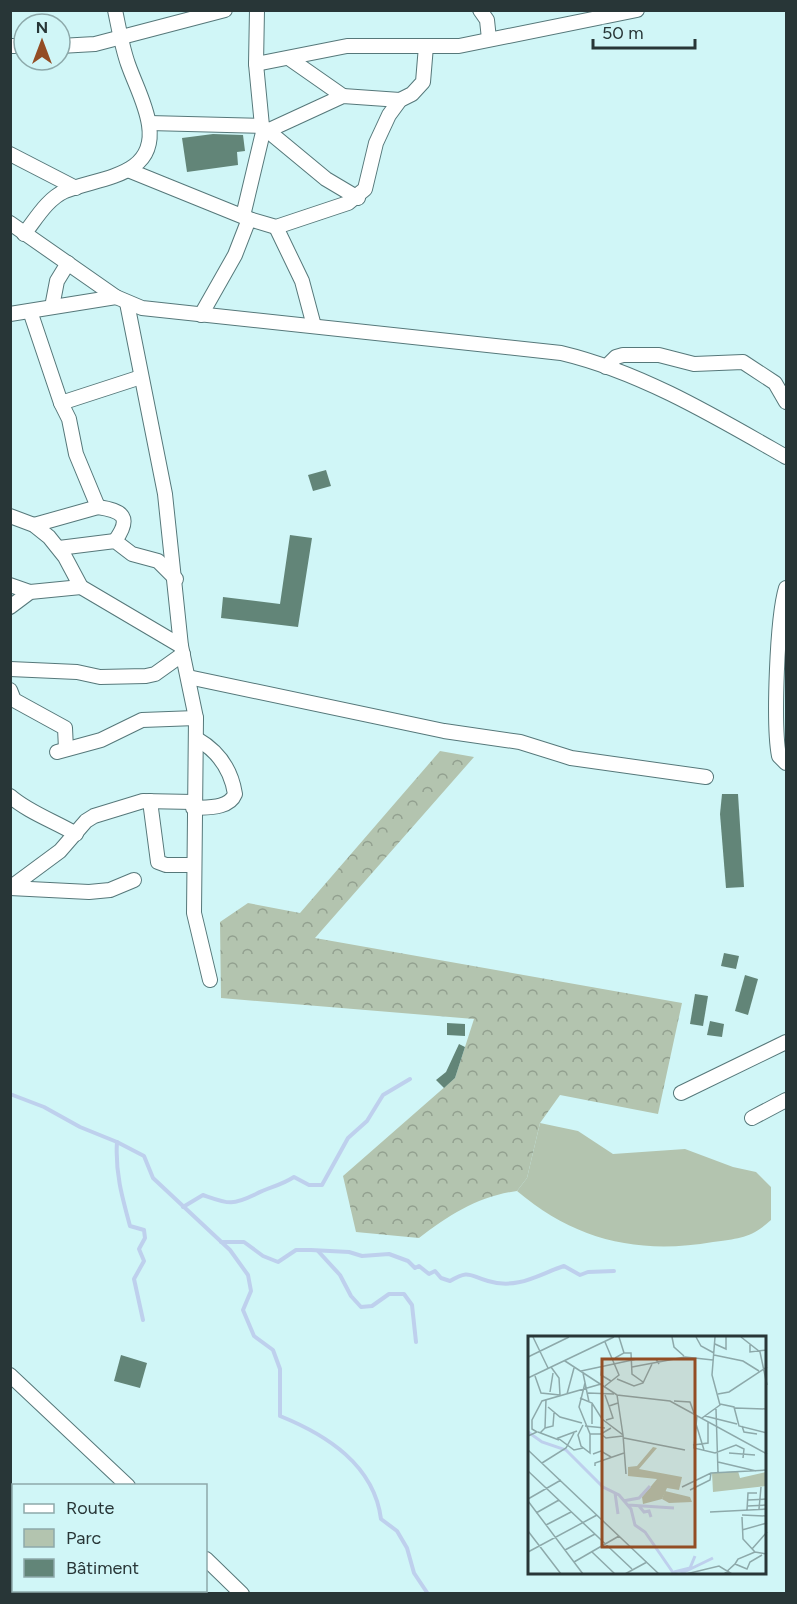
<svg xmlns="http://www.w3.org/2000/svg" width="797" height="1604" viewBox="0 0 797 1604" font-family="Figtree,sans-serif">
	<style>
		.green { fill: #b3c4af }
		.forest { fill: url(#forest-crowns) }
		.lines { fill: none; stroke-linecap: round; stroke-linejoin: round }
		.stream { stroke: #bed0ed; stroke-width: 4 }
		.building { fill: #628578 }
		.street-casing { stroke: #56787a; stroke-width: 16 }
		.street { stroke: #fff; stroke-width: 14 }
		.inset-river { fill: none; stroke: #bed0ed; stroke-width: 3 }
		.inset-road { fill: none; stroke: #8da9aa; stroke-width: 1.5 }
		.view { fill: #934d24; fill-opacity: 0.15; stroke: #934d24; stroke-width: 3 }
		.inset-edge { fill: none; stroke: #283637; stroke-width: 3 }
	</style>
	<defs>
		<pattern id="forest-crowns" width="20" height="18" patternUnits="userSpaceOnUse" patternTransform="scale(1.5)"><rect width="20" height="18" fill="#b3c4af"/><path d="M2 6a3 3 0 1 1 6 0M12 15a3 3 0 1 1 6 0" fill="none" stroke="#92a08f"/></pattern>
	</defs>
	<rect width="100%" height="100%" fill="#d0f6f7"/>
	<path class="green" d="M540 1123 578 1131 613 1154 685 1149 733 1167 756 1172 771 1187V1220C750 1239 739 1238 713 1242 638 1255 575 1240 517 1191L527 1178Z"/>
	<path class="forest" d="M440 751 474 757 315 938 682 1003 658 1114 560 1095 540 1123 527 1178 517 1191C479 1196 449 1215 419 1238L356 1232 343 1176 455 1078 474 1019 221 998 220 922 248 903 300 913Z"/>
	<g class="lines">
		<g class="stream">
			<path d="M10 1094 44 1107 80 1127 117 1142 144 1156 153 1178 230 1250 248 1275 251 1291 243 1310 254 1336 273 1350 280 1369V1416C327 1435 374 1465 381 1519L397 1531 407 1548 414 1573 428 1594"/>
			<path d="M117 1142C115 1172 122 1197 130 1226L144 1230 145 1238 139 1249 144 1261 134 1279 143 1320"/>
			<path d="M183 1207 203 1195C229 1204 231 1206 256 1194 269 1187 280 1186 294 1177L309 1185H322L348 1138 367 1121 383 1095 410 1079"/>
			<path d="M221 1242H244L263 1256 278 1262 296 1250H311L349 1252 362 1256 389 1254 408 1261 415 1268 419 1266 429 1274 435 1271 441 1278 450 1281C470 1269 469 1276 488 1281 518 1290 539 1274 564 1266L580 1275 588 1272 614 1271"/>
			<path d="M318 1251 340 1275 351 1296 361 1307 372 1306 389 1294H404L412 1305 416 1342"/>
		</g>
	</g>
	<g class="building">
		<path d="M213 134 243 135 245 151 237 152 238 165 187 172 182 138Z"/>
		<path d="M326 470 331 486 313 491 308 475Z"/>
		<path d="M290 535 312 538 298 627 221 618 223 597 280 604Z"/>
		<path d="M722 794H738L744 887 726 888 720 814Z"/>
		<path d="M724 953 739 956 736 969 721 966Z"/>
		<path d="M745 975 758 979 748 1015 735 1011Z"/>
		<path d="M695 994 708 996 703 1026 690 1024Z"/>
		<path d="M710 1021 724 1024 722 1037 707 1035Z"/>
		<path d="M447 1023 465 1024V1036L447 1035Z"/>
		<path d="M459 1044 465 1047 455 1078 444 1088 436 1080 446 1072Z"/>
		<path d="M121 1355 147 1363 140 1388 114 1381Z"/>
	</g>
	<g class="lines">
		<defs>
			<g id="street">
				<path d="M257 10 256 64 262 126 326 179 358 198"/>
				<path d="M480 10 487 20 489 39"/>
				<path d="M10 46H24"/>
				<path d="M60 46 95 44 225 10"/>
				<path d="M290 59 343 96"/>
				<path d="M256 64 347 46H459L637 10"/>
				<path d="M149 123 262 126"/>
				<path d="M267 131 343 96 400 100"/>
				<path d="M10 154 76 188"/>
				<path d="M128 170 249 219 276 227 348 203 365 189 376 143 389 115 400 100 412 94 423 82 426 46"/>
				<path d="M243 216 264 128"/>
				<path d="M10 223 116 297 142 308 561 353C641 372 716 417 786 457"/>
				<path d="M276 227 302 281 314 326"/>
				<path d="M24 234C36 219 47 199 65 191 100 177 157 177 149 125 146 104 135 84 128 64 122 47 119 29 115 10"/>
				<path d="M127 303 165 494 181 646"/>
				<path d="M52 307 57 281 68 263"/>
				<path d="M30 311 61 403 141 377"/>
				<path d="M10 314 116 297"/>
				<path d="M201 315 235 255 249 219"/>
				<path d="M606 367 616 357 623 355H659L694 364 743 362 775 383 786 402"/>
				<path d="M98 507C123 511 132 517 115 541"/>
				<path d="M10 516 34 525 49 537 65 557 81 587 181 646 196 718 194 913 210 980"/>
				<path d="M34 525 98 507 76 454 69 419 61 403"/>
				<path d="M59 548 115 541 132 554 158 561 176 579"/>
				<path d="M10 585 30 592"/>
				<path d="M786 588C777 618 773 725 779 756L786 763"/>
				<path d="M10 607 30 592 81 587"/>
				<path d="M10 669 77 672 100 677 146 676 155 674 183 654"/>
				<path d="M188 677 444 731 520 742 571 758 706 777"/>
				<path d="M10 690 14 700 65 728 66 749"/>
				<path d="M57 752 101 740 142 720 196 718"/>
				<path d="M10 796C28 812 54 821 76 834"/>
				<path d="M150 801 158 862 166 865H193"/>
				<path d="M193 808C207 807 229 809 235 794 231 769 218 751 197 739"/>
				<path d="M10 888 60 851 86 821 94 816 143 801 193 802"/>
				<path d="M10 888 89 892 110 890 134 880"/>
				<path d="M681 1093 786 1042"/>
				<path d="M752 1118 786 1100"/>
				<path d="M10 1375 128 1486"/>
				<path d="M10 1552 14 1554"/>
				<path d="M206 1559 242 1594"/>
				<path d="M52 1590 56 1594"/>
				<path d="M11 1594 17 1590"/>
			</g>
		</defs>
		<use href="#street" class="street-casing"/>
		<use href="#street" class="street"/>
	</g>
	<g transform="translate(528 1336)">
		<rect width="238" height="238" fill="#d0f6f7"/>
		<path d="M137 155 162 161 164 166 141 167 134 163Z" fill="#b3c4af"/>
		<path d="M125 111 129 112 111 133 154 141 151 154 139 152 134 163 115 168 114 161 129 143 100 140V131L109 130ZM210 135 212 142 238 136V150L185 156 184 137Z" fill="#b3c4af"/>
		<path class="inset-river" d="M0 96 14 106 38 114 75 151 91 159 103 173 107 189 117 196 146 238M87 157 90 178M95 165 111 162 122 150M100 169 146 172M111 170 116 176 121 175 123 181M146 236 162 232 167 220M152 238 185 222"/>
		<path class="inset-road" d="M5 1 20 32M144 1 146 11 156 20M168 1 173 10 186 17M213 1 232 16 239 49M187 8 198 13V1M222 8V16L239 14M96 17H103L104 38 115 46M186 19 215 25 231 35M0 21 41 1M87 22 96 17 91 1M37 25 89 59 142 65 239 118M74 28 73 39 83 45M23 31 31 42 32 59M104 31 157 21 185 24M53 35 109 23H128L131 28M55 37 61 66M7 40 13 57 32 59M0 42 86 1M89 43 106 50 115 47 124 28M77 50 91 39 77 6M22 56 25 37M60 57 86 58M39 58 46 32M190 58 201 56 239 31M77 59 81 70 90 67M89 59 95 99M52 62 64 67 74 83 95 99 98 138M146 65 162 66 166 77M64 68V88M192 68 206 71 211 90 239 97M20 71 32 81 54 87M207 72 239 73M188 73 190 136M169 79 166 112 187 117 208 109 216 113 215 122M177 80 209 88M174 82 192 69 184 39 187 1M78 84 85 82 81 70M168 88 176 114M55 89 50 99 53 110 62 117V98L51 71 57 47M57 90 77 92M214 90 216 96 229 98M17 92 25 90 26 77M49 95 30 102 46 114 55 112M10 96 31 104M12 97 17 92 18 63M62 98H73L83 92M73 98 78 102 95 100M0 100 9 96 4 93V84L14 65 73 48M96 102 157 114M165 109 180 107V86M0 114 131 238M201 117 227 119M65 118 73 115 83 121M190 126 228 135M14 127 38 112 46 97M67 130V127L96 117M0 135 104 233M154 151 183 137 239 134M162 154 182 144 183 137M0 163 33 144M220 164 239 163M0 165 55 238M219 170 239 169M231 173 233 151M219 174 220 157H229M182 176 239 173M8 177 31 164M214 179 239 180M214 181 215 203 227 216 239 218M18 189 43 176M214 194 239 187M0 195 33 238M224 213 239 196M37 214 67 198M0 216 69 179M64 216 87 238M46 226 91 200M207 228 210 223 227 216M97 238 119 226M158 238 191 230 204 238M196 238 207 228 219 233 222 226 234 219"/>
		<path class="view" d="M74 23H167V211H74Z"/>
		<rect width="238" height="238" class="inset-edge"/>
	</g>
	<rect width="797" height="1604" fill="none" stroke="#283637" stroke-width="24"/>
	<rect x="12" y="1484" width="195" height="108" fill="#d0f6f7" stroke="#8da9aa" stroke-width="1.5"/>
	<rect x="24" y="1504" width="30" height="9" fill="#ffffff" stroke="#8da9aa" stroke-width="1.5"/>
	<text x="66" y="1514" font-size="18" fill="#283637">Route</text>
	<rect x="24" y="1529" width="30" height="18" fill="#b3c4af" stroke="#8da9aa" stroke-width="1.5"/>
	<text x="66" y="1544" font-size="18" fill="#283637">Parc</text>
	<rect x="24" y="1559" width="30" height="18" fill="#628578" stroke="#8da9aa" stroke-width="1.5"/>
	<text x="66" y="1574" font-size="18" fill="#283637">Bâtiment</text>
	<g transform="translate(42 42)"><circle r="28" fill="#d0f6f7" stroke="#8da9aa" stroke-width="1.5"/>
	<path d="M0-4.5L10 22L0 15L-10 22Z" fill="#934d24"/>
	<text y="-9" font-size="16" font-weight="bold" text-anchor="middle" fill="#283637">N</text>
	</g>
	<path d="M593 39v9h102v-9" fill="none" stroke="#283637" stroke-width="3"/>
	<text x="602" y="39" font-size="18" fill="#283637" stroke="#d0f6f7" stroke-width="4.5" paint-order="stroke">50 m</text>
</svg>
